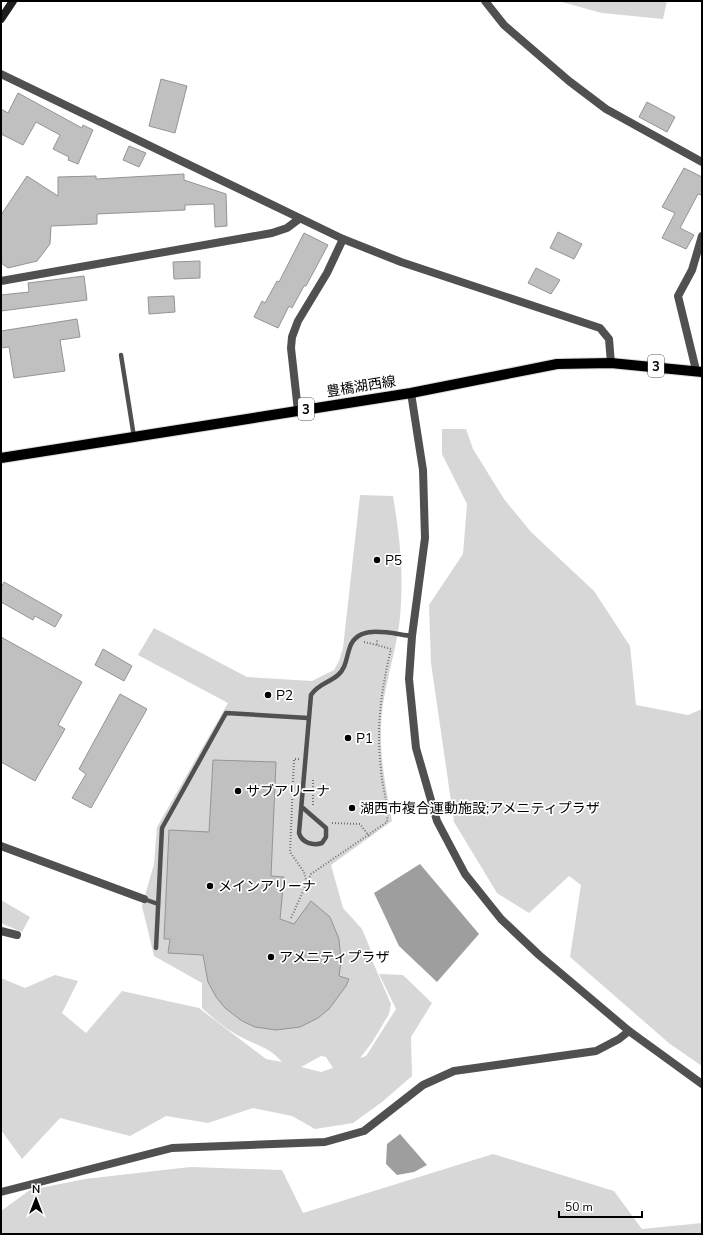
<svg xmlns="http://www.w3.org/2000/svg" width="703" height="1235" viewBox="0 0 703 1235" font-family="'Nunito Sans','Noto Sans JP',sans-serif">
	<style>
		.green { fill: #d7d7d7; fill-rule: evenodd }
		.water { fill: #9e9e9e }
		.building { fill: #c0c0c0; stroke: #949494 }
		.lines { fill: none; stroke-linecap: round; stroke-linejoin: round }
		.primary-casing { stroke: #dbdbdb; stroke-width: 12 }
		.path { stroke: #727272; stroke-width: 2; stroke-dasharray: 1 2; stroke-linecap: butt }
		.service { stroke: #505050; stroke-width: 4.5 }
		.minor { stroke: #505050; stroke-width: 8 }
		.tertiary { stroke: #505050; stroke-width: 8 }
		.secondary { stroke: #1d1d1d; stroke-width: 8 }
		.primary { stroke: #000; stroke-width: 10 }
		.poi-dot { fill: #000; stroke: #fff; stroke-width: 1.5 }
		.labels { text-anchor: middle; stroke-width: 3.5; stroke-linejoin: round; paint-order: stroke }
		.shield { fill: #fff; stroke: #4c4c4c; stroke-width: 1 }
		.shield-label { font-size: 13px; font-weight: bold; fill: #000 }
		.street-label { font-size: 14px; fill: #000; stroke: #fff }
		.poi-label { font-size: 14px; fill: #000; stroke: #fff; text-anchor: start }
	</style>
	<rect width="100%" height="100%" fill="#fff"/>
	<g class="green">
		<path d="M558 1H667L663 19 602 13Z"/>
		<path d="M442 429H466L473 449 504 499 531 532 594 591 630 646 636 705 688 715 702 709V1066L670 1044 570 957 581 885 569 876 529 913 497 893 454 822 431 663 429 605 463 554 467 504 442 454Z"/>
		<path d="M360 495 393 496C400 539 404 573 400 617 396 658 380 693 381 737 381 766 387 793 392 821L331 865 343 908 362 929 370 948 371 958 391 1004 389 1014 371 1044 360 1058 366 1056 396 1009 379 974 403 975 432 1003 411 1037 412 1076 382 1102 353 1123 315 1129 292 1116 253 1108 208 1123 166 1116 130 1136 60 1118 22 1159 1 1130V978L25 988 55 975 78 981 62 1013 86 1033 122 991 199 1008 266 1059 282 1062C270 1048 261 1047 245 1039 230 1032 215 1020 202 1008V983L154 956 142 906 154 864 157 827 228 703 138 655 154 628 247 677 312 681 334 670 339 661 343 648ZM321 1056 326 1057 333 1068 321 1072 301 1067Z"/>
		<path d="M1 900 30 917 22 932 1 923Z"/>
		<path d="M493 1154 614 1191 642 1229 702 1223V1234H1V1211L30 1190 85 1179 190 1167 282 1170 303 1213Z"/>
	</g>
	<g class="water">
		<path d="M420 864 479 934 437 982 399 946 374 893Z"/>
		<path d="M400 1134 427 1165 414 1172 397 1175 386 1164 387 1144Z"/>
	</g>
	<g class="building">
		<path d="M161 79 187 86 175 133 149 126Z"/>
		<path d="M18 93 82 128 83 125 93 130 78 164 68 160 69 157 53 149 60 135 36 122 23 145 1 134V109L8 113Z"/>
		<path d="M647 102 675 117 667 132 639 117Z"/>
		<path d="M129 146 146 153 139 167 123 160Z"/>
		<path d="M684 168 702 177V195L698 194 680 228 694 235 686 249 662 238 675 213 662 207Z"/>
		<path d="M184 174V180L226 194 227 226 215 227 214 204 185 205V210L97 214V224L51 226 50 244 37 261 8 268 1 263V215L27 176 58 196V177L96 176V179Z"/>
		<path d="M558 232 582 244 574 259 550 248Z"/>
		<path d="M304 233 328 245 306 286H304L292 308 289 306 278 328 254 317 262 301 265 303 277 281 279 282Z"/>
		<path d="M200 261V278L174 279 173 262Z"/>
		<path d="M536 268 560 280 551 294 528 283Z"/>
		<path d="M84 276 87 300 1 311V295L29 292 28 283Z"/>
		<path d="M174 296 175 312 149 314 148 297Z"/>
		<path d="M77 319 80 337 60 340 65 371 14 378 9 347 1 348V331Z"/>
		<path d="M4 582 62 615 55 627 35 616 33 620 1 602V588Z"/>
		<path d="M1 637 82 682 58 725 65 729 35 781 1 762Z"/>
		<path d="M103 649 132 666 124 681 95 665Z"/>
		<path d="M120 694 147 709 91 808 72 798 86 774 79 769Z"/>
		<path d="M213 760 276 762 271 876 284 877 280 919 294 924 311 901 330 917 339 939 341 962 339 976 349 979 346 986 329 1009 318 1018 300 1027 276 1030 255 1027 242 1021 225 1008 216 997 208 982 203 955 168 953 170 939H164L169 830 209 832Z"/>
	</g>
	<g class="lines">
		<defs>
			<path id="primary" d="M1 458 411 393 557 364 611 363 702 372"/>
		</defs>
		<use href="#primary" class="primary-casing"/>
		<g class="path">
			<path d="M364 642 377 645"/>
			<path d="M299 759H294L290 852 304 872 306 880"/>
			<path d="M313 805V778"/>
			<path d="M332 823 360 824 369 836"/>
			<path d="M291 918 311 874 387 822C389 805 382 787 381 770 376 727 381 691 391 649L377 645V640"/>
		</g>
		<g class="service">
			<path d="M121 355 134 437"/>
			<path d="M303 808 326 828V837L322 843C313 846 302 843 299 833L311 695C318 684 329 683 338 675 346 668 346 659 349 650 356 622 391 634 412 636"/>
			<path d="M144 899 158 904"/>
			<path d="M156 948 162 828 226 713 308 718"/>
		</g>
		<g class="minor">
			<path d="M485 1 504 25 569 81 606 109 702 162"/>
			<path d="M1 281 272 233 287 228 299 219"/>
			<path d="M696 370 678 296 692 270 702 236"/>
			<path d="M298 411 291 348 292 337 298 321 327 273 343 239"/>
			<path d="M1 931 17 935"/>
			<path d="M629 1031 702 1084"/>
		</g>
		<g class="tertiary">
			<path d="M1 74 343 239 401 262 600 328 609 339 611 363"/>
			<path d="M1 846 144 899"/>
			<path d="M1 1192 172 1148 325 1142 364 1131 423 1085 454 1071 596 1051 619 1039 629 1031 539 955 501 919 465 874 437 821 416 748 409 679 412 636 425 538 423 470 411 393"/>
		</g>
		<path class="secondary" d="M1 19 13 1"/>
		<use href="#primary" class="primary"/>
	</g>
	<g class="poi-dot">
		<circle cx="377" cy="560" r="4"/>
		<circle cx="268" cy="695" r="4"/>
		<circle cx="348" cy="738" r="4"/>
		<circle cx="238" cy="791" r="4"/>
		<circle cx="352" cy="808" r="4"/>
		<circle cx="210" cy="886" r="4"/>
		<circle cx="271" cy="957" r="4"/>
	</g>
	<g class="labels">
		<g class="shield">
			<rect x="648" y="355" width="16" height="22" rx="3"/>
			<rect x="298" y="398" width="16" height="22" rx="3"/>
		</g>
		<g class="shield-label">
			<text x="656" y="371">3</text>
			<text x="306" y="414">3</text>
		</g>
		<g class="street-label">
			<text transform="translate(361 386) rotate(-9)" y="5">豊橋湖西線</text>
		</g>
		<g class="poi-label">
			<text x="385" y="565">P5</text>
			<text x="276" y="700">P2</text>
			<text x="356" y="743">P1</text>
			<text x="246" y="796">サブアリーナ</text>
			<text x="360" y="813">湖西市複合運動施設;アメニティプラザ</text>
			<text x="218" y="891">メインアリーナ</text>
			<text x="279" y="962">アメニティプラザ</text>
		</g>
	</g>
	<rect width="703" height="1235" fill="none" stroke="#000000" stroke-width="4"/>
	<g transform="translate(36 1199)" stroke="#ffffff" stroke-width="3" paint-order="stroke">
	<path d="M0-3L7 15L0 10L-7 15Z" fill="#000000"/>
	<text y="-6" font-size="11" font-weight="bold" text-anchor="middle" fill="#000000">N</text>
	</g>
	<path d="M559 1211v6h83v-6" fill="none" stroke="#000000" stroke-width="2"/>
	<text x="565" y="1211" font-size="12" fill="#000000" stroke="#ffffff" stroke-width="3" paint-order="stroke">50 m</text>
</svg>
